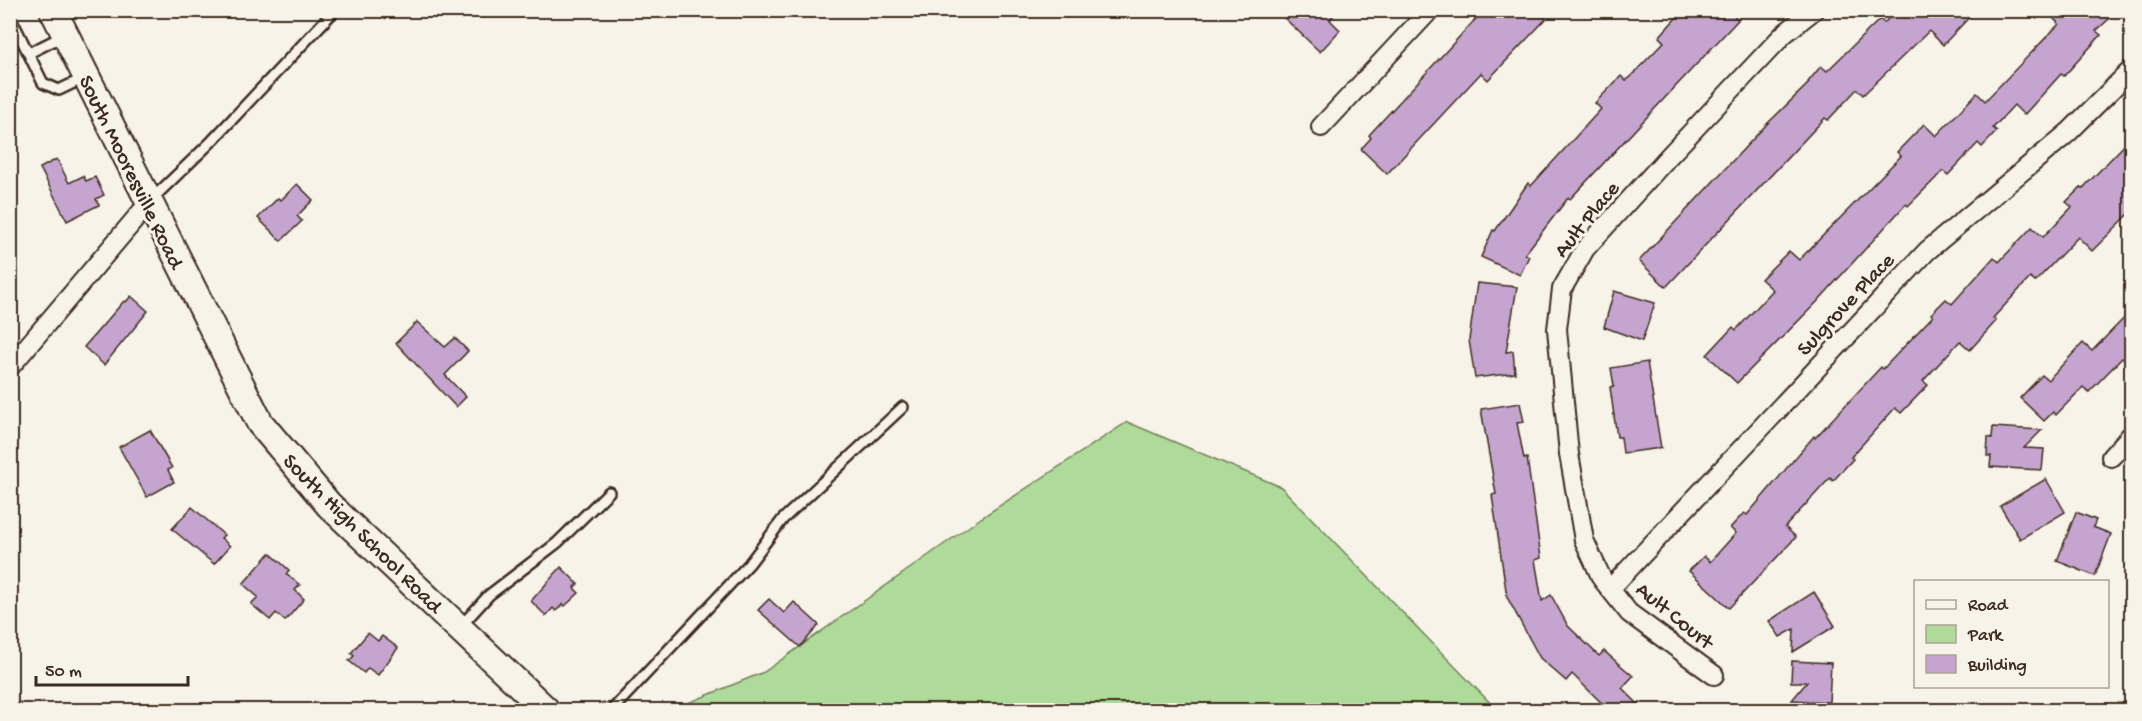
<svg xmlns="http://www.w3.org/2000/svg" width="2142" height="721" viewBox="0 0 2142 721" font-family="'Gochi Hand',sans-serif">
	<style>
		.green { fill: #afdb9a; stroke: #75825c; stroke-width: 1.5 }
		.building { fill: #c5a5cf; stroke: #3b2a1e; stroke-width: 1.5 }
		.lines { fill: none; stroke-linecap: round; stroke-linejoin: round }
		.service-casing { stroke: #3b2a1e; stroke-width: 14 }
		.minor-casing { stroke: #3b2a1e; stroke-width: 22 }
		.secondary-casing { stroke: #3b2a1e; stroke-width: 30 }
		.service { stroke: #f7f3e8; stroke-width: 9 }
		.minor { stroke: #f7f3e8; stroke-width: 18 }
		.secondary { stroke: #f7f3e8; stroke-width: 26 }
		.labels { text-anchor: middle; stroke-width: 6; stroke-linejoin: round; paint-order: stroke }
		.street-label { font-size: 22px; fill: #3b2a1e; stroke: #f7f3e8 }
	</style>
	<rect width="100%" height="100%" fill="#f7f3e8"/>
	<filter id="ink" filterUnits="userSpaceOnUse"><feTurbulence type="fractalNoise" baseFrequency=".0167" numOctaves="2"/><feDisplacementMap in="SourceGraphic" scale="12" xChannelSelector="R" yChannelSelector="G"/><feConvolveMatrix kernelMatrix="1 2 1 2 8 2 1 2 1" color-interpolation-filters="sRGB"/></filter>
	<g filter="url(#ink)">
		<path class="green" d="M1127 422 1281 487 1497 710H671L764 672 981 518Z"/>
		<g class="building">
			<path d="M1276 10H1337L1330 20 1340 30 1320 52Z"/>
			<path d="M1484 10H1537L1546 19 1488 80 1481 73 1387 174 1361 149 1371 138 1369 135Z"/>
			<path d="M1683 10H1730L1738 20 1570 199 1568 198 1525 254 1529 256 1520 275 1481 257 1493 230 1495 231 1528 183 1531 186 1601 109 1595 103 1621 76 1626 81 1664 42 1659 37Z"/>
			<path d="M1911 10H1976L1943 45 1929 31 1863 95 1857 89 1828 120 1825 118 1666 287 1639 261 1767 124 1809 83 1808 82 1821 66 1827 71 1880 19 1884 23 1896 11 1904 18Z"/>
			<path d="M2045 10H2100L2109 19 2096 31 2101 35 2064 76 2061 74 2024 115 2014 105 1993 128 1997 131 1982 147 1978 143 1948 175 1943 171 1908 206 1906 204 1817 302 1737 383 1707 355 1733 327 1736 330 1773 290 1761 279 1789 251 1799 260 1901 156 1897 152 1924 124 1936 136 1977 93 1985 101 2059 24Z"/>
			<path d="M2132 137V211L2092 251 2078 237 2035 282 2030 278 1993 318 1996 321 1970 350 1960 341 1923 381 1928 385 1901 413 1895 408 1851 457 1853 459 1833 481 1830 478 1785 527 1796 537 1729 608 1689 571 1704 556 1710 562 1736 533 1730 528 1744 513 1747 515 1814 436 1815 438 1881 367 1883 369 1933 316 1931 314 1946 299 1952 304 1994 257 1999 262 2032 227 2043 237 2072 207 2066 202 2081 187 2083 188Z"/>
			<path d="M57 159 69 183 83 176 86 181 95 177 104 195 96 199 99 205 67 221 40 168Z"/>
			<path d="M297 184 313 200 297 216 302 221 281 241 258 218 278 198 281 200Z"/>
			<path d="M1477 283 1517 287 1506 352 1513 351 1515 373 1475 378 1469 340Z"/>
			<path d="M1614 291 1655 303 1642 341 1604 327Z"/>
			<path d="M131 296 148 311 104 365 84 347 124 301 126 302Z"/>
			<path d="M2132 310V367L2122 358 2089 392 2083 387 2056 415 2053 412 2044 421 2020 398 2042 375 2048 380 2083 343 2092 351Z"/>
			<path d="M417 322 445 347 455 338 468 351 445 375 466 397 456 407 396 343Z"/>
			<path d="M1647 362 1661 448 1623 453 1621 437H1617L1610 387 1614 386 1611 368Z"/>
			<path d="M1520 403 1524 422 1517 423 1524 459 1527 458 1541 558 1535 560 1542 601 1551 595 1568 626 1599 656 1604 651 1633 676 1622 688 1645 711H1610L1572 674 1566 681 1540 658 1507 597 1492 495 1496 494 1481 409Z"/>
			<path d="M1993 427 2042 430 2024 448 2044 449 2042 470 1990 467 1991 456H1987L1988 437 1992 438Z"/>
			<path d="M150 430 172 468 168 470 174 482 147 497 119 447Z"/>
			<path d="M2046 479 2065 512 2020 539 2000 506Z"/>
			<path d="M192 507 224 535 221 538 230 546 214 564 172 529Z"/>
			<path d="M2076 512 2096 520 2093 527 2111 534 2095 576 2057 561Z"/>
			<path d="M270 553 289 570 286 574 300 585 295 590 304 599 285 621 276 613 270 620 251 604 258 597 243 584Z"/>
			<path d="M561 567 578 584 574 588 579 593 565 606 563 604 556 611 553 608 546 616 531 601Z"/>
			<path d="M1814 592 1835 626 1793 652 1794 629 1780 637 1769 621Z"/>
			<path d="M769 599 784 613 794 602 819 625 800 647 758 610Z"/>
			<path d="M368 633 378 641 382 636 398 648 378 675 368 668 364 673 349 661 354 656 351 653Z"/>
			<path d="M1792 661 1831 663 1829 702 1792 700 1807 682H1791Z"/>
		</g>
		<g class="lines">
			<defs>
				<g id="service">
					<path d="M10 16 43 83 59 90 84 78"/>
					<path d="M29 53 63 36"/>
					<path d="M151 200 210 143 335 10"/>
					<path d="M460 627 489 595 557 543 609 492"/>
					<path d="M612 710 749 564 783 519 903 407"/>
				</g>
				<g id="minor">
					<path d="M1321 127 1430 10"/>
					<path d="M10 367 148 204"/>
					<path d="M2111 457 2132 434"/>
					<path d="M1610 589 1927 251 2069 132 2132 69"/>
					<path d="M1714 675 1629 613 1602 579 1584 540 1569 454 1557 329 1562 289 1585 249 1669 156 1784 34 1814 10"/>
				</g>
				<path id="secondary" d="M53 10 260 423 329 505 546 710"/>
			</defs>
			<use href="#service" class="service-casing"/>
			<use href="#minor" class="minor-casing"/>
			<use href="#secondary" class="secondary-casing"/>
			<use href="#service" class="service"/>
			<use href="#minor" class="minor"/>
			<use href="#secondary" class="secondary"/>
		</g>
	</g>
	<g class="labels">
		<g class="street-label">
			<text transform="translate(133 171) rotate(64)" y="8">South Mooresville Road</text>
			<text transform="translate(1585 218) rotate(-51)" y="8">Ault Place</text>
			<text transform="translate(1844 303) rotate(-47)" y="8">Sulgrove Place</text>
			<text transform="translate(364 532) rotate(45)" y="8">South High School Road</text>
			<text transform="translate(1676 614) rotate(39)" y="8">Ault Court</text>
		</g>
	</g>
	<rect width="2142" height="721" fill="none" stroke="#f7f3e8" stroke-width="36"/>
	<rect x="18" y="18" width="2106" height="685" fill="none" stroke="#3b2a1e" stroke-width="2" filter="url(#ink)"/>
	<rect x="1914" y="580" width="195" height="108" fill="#f7f3e8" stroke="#aca397" stroke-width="1.5"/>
	<rect x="1926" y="600" width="30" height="9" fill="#f7f3e8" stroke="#aca397" stroke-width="1.5"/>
	<text x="1968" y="610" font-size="18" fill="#3b2a1e">Road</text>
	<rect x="1926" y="625" width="30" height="18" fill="#afdb9a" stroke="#aca397" stroke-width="1.5"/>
	<text x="1968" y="640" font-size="18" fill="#3b2a1e">Park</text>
	<rect x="1926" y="655" width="30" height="18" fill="#c5a5cf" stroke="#aca397" stroke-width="1.5"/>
	<text x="1968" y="670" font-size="18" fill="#3b2a1e">Building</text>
	<path d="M36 676v9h152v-9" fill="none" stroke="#3b2a1e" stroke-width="3"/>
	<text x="45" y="676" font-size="18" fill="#3b2a1e" stroke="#f7f3e8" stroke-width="4.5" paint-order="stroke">50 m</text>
</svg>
